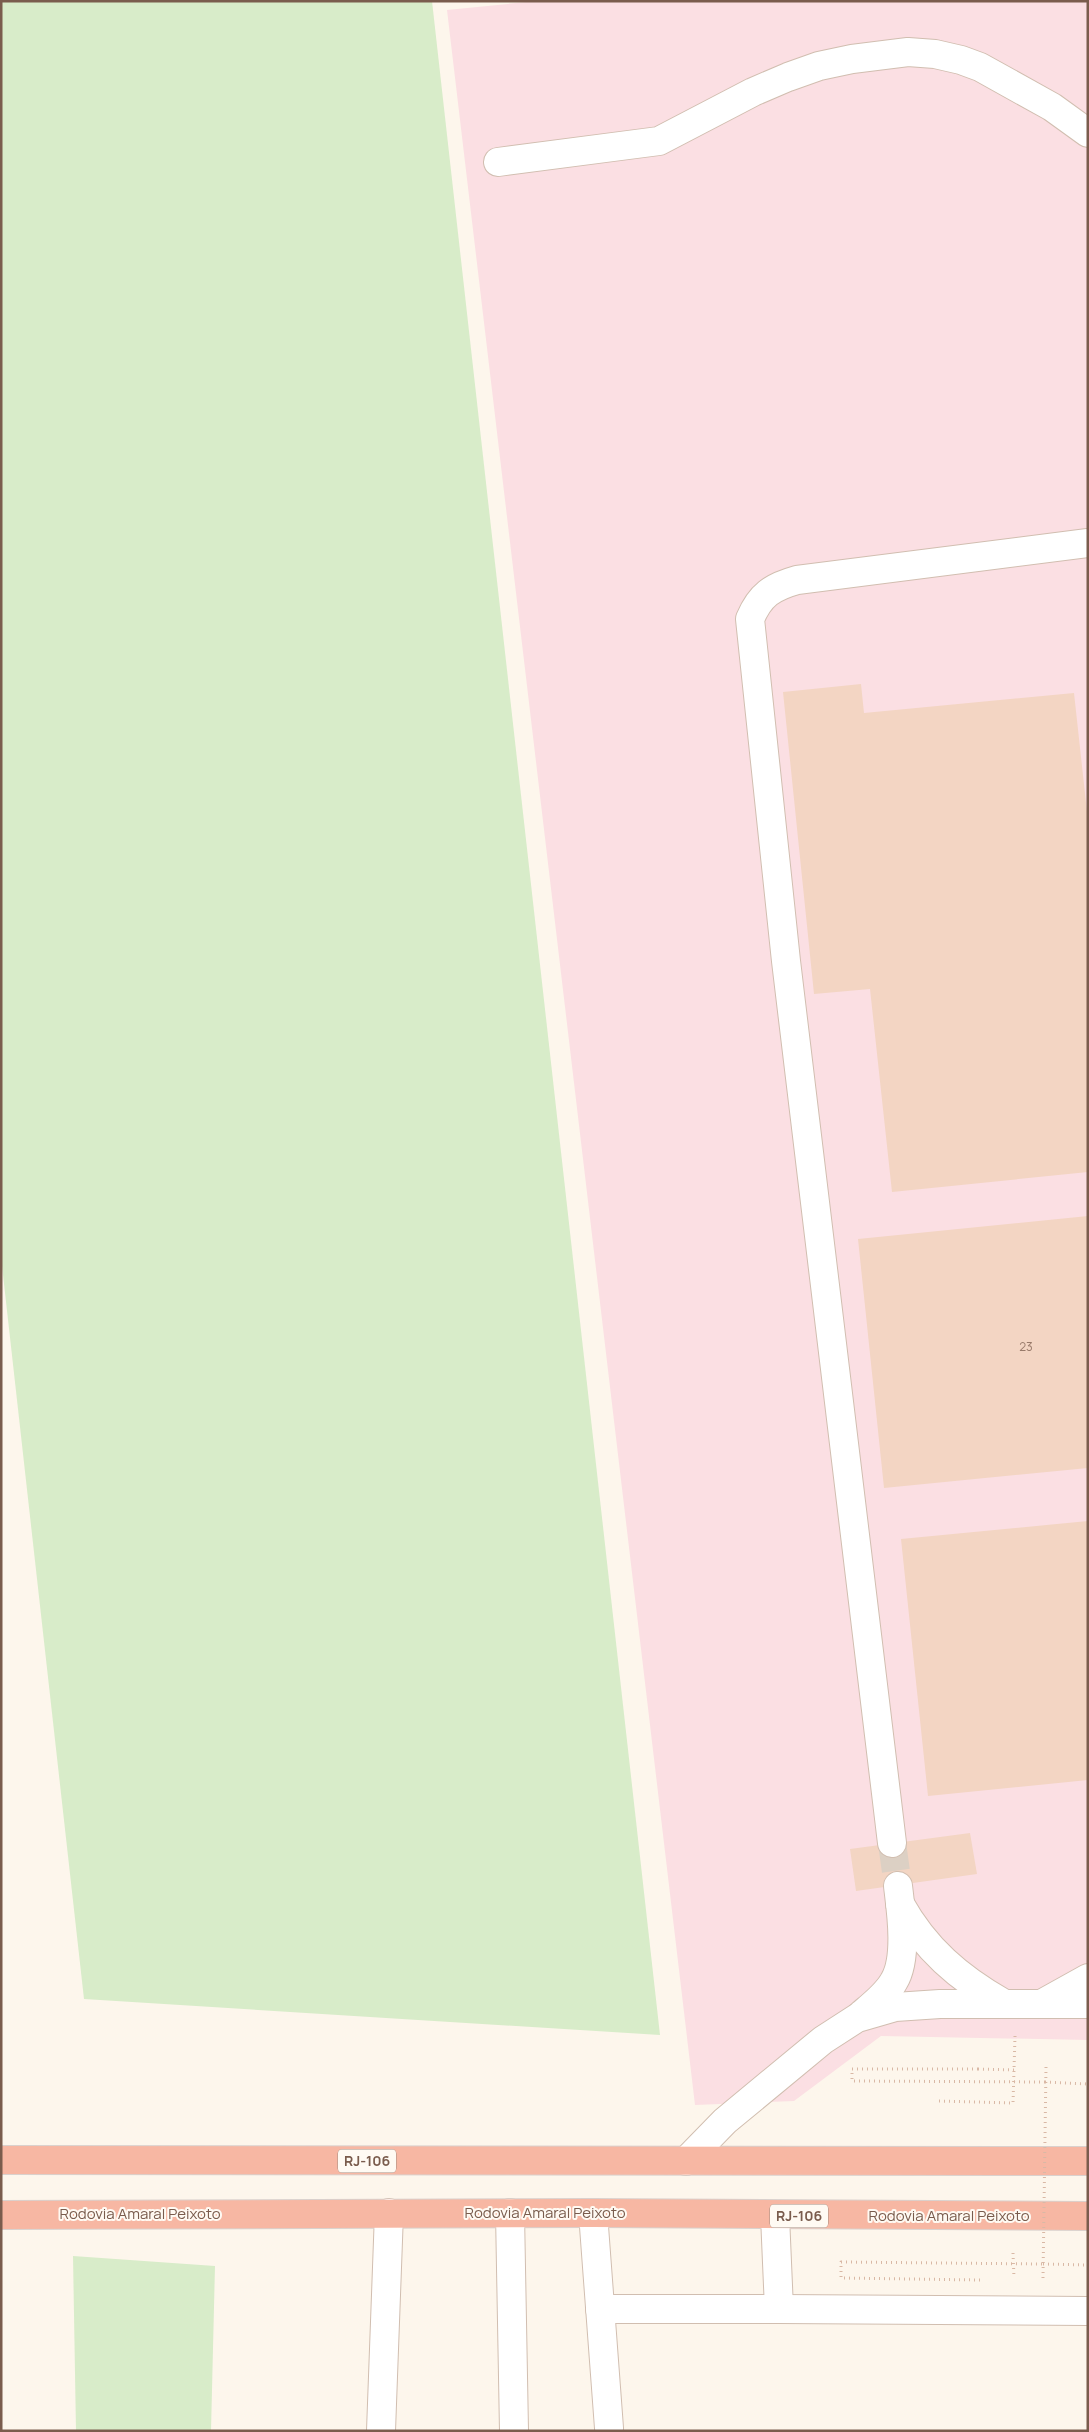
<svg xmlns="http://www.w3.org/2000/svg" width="1089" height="2432" viewBox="0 0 1089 2432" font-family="Manrope,sans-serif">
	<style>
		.medical { fill: #fbdfe3 }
		.green { fill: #d8ecc9 }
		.building { fill: #f3d5c3 }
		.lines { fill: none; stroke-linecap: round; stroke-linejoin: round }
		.minor-tunnel { stroke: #dcd0c4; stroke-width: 28; stroke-dasharray: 28 14; stroke-linecap: butt }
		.minor-casing { stroke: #d1beb0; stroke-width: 30 }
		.highway-casing { stroke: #dad1cd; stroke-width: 30 }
		.path { stroke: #d9b8a5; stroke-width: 3; stroke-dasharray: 1 4; stroke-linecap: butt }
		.minor { stroke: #fff; stroke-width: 28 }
		.highway { stroke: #f7b7a3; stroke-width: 28 }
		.path-bridge { stroke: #d9b8a5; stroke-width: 3; stroke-dasharray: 1 4; stroke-linecap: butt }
		.labels { text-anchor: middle; stroke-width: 4; stroke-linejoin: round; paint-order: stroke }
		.number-label { font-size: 12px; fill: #987a6a }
		.shield { fill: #fffaf3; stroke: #a28b7f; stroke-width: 1 }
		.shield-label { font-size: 14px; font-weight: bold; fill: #7a5c4d }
		.street-label { font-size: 15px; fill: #7a5c4d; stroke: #fffaf3 }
	</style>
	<rect width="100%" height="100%" fill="#fdf6ec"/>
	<path class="medical" d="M536 1H1088V2040L881 2036 794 2101 695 2105 447 10Z"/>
	<g class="green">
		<path d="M1 1H432L660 2035 84 1999 1 1257Z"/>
		<path d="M73 2256 215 2266 211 2431H76Z"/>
	</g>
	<g class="building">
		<path d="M861 684 864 713 1074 693 1088 821V1172L892 1192 870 989 814 994 783 692Z"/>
		<path d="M1088 1216V1468L884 1488 858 1239Z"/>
		<path d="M1088 1521V1780L928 1796 901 1539Z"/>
		<path d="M970 1833 977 1874 856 1891 850 1849Z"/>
	</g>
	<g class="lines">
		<path class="minor-tunnel" d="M892 1843 898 1886"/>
		<defs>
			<g id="minor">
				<path d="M498 162 659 141 753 92 788 77 819 66 852 59 908 52 935 54 961 60 980 67 1052 107 1088 133"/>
				<path d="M892 1843 786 961 750 619C760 595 772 587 797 580L1088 543"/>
				<path d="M900 1904C925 1949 959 1978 1003 2003"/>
				<path d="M1043 2003 1088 1978"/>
				<path d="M862 2014C874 2004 887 1994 894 1981 908 1958 901 1911 898 1886"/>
				<path d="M686 2161 725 2121 823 2040 857 2018 895 2007 940 2004H1088"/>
				<path d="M510 2213 514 2431"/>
				<path d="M593 2213 609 2428"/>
				<path d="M600 2309H779L775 2216"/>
				<path d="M779 2309 1088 2311"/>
				<path d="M381 2431 389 2213"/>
			</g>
			<g id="highway">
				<path d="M1 2160 1088 2161"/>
				<path d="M1 2215 593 2213 1088 2216"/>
			</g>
		</defs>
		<use href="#minor" class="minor-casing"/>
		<use href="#highway" class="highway-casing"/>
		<g class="path">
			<path d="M978 2069 1014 2070"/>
			<path d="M1045 2082 1088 2084"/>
			<path d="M939 2101 1013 2103 1015 2036"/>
			<path d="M1013 2253 1014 2278"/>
			<path d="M1043 2264 1088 2265"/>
		</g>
		<use href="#minor" class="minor"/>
		<use href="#highway" class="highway"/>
		<g class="path-bridge">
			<path d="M978 2069H852V2081L1045 2082"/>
			<path d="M1043 2278 1046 2067"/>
			<path d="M980 2280 841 2278V2262L1043 2264"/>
		</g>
	</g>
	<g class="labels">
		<g class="number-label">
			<text x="1026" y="1351">23</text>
		</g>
		<g class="shield">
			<rect x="338" y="2149.5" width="58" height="23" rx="4"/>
			<rect x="770" y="2204.5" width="58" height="23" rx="4"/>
		</g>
		<g class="shield-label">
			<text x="367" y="2166">RJ-106</text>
			<text x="799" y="2221">RJ-106</text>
		</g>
		<g class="street-label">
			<text x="545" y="2218">Rodovia Amaral Peixoto</text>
			<text x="140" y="2219">Rodovia Amaral Peixoto</text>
			<text x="949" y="2221">Rodovia Amaral Peixoto</text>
		</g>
	</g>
	<rect width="1089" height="2432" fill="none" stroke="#7a5c4d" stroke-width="5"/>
</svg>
